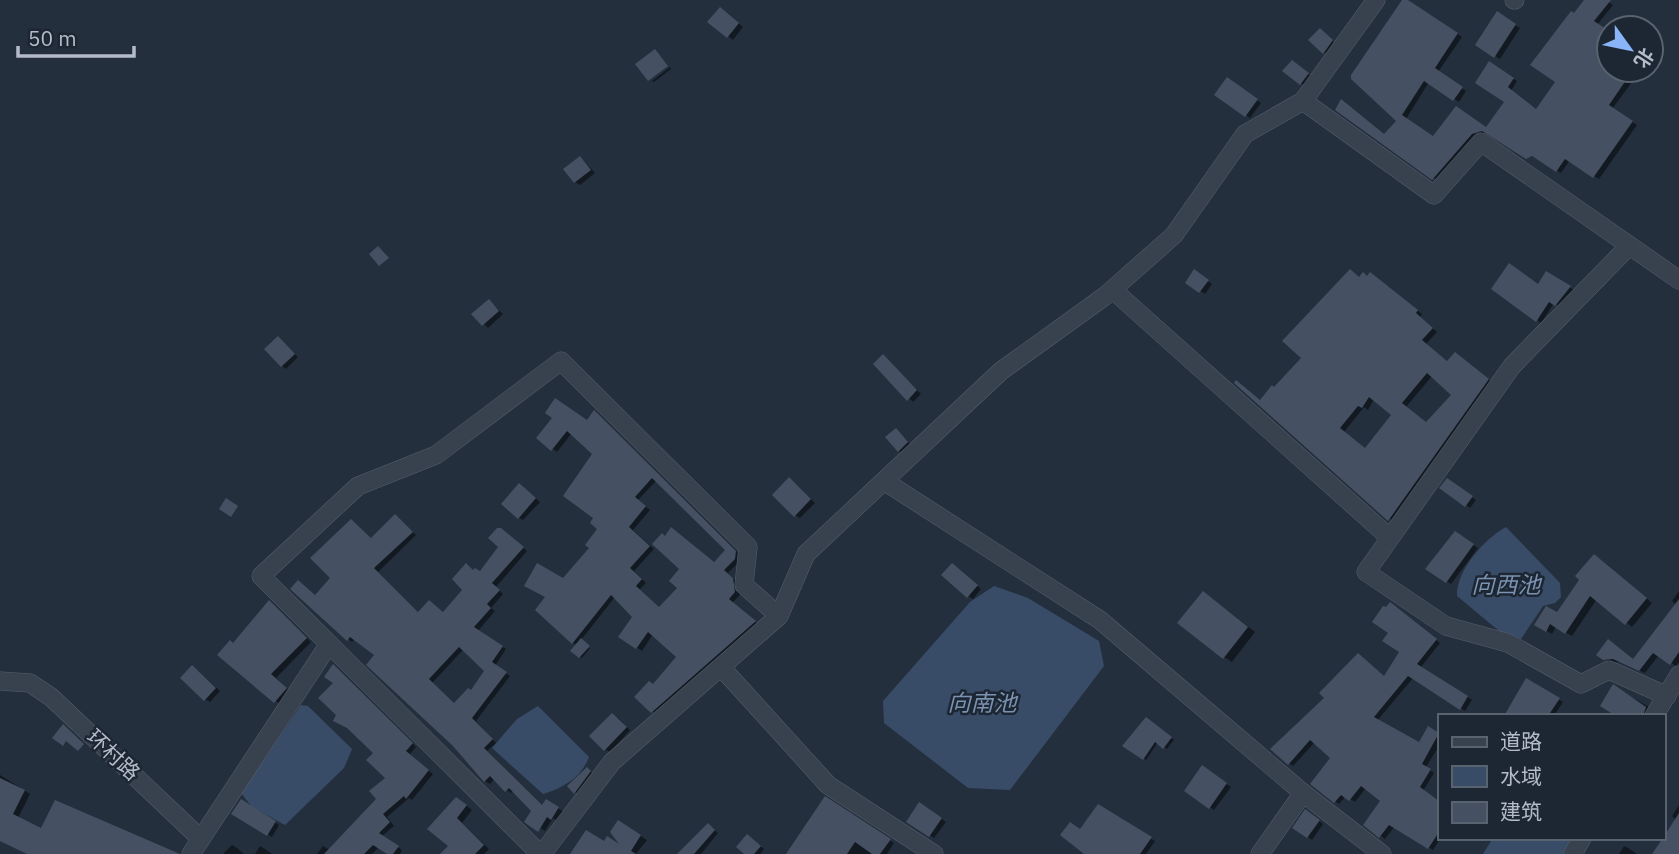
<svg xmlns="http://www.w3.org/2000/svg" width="1679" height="854" viewBox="0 0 1679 854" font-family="'IBM Plex Sans','Noto Sans SC',sans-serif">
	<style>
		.water { fill: #394c67 }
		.shadow { fill: #0007; fill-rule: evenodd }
		.building { fill: #455162; fill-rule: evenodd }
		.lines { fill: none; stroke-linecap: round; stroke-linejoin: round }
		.minor-casing { stroke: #565f6c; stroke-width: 19 }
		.minor { stroke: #38414e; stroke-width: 18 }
		.labels { text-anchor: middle; stroke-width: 5; stroke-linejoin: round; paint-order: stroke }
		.street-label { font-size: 21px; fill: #b4bcc9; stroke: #1d2633 }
		.water-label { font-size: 23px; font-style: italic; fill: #7c92b1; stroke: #1d2633 }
	</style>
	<rect width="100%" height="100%" fill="#242f3e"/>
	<g class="water">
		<path d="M1506 527 1560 583 1561 597 1555 603 1543 606 1521 639 1499 631 1457 596C1456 571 1484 539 1506 527Z"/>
		<path d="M994 586 1028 598 1099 641 1104 666 1010 790 968 788 884 723 883 701 970 602Z"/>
		<path d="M301 705 308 706 352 749 344 768 285 825 252 807 241 793Z"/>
		<path d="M538 706 589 757C581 778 563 788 543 794L492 748 517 719Z"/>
		<path d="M1493 838H1577L1568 854H1483Z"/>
	</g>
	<g class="shadow">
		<path d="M1404 0 1462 37 1438 72 1466 91 1459 102 1429 82 1406 119 1433 138 1486 129 1507 101 1490 64 1517 81 1511 91 1537 110 1557 81 1586 0H1606L1613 5 1597 25 1609 32V70H1641L1612 109 1637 125 1599 179 1570 160 1561 173 1493 134 1483 133 1438 181 1385 136 1398 121Z"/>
		<path d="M725 12 743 27 733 40 710 22Z"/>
		<path d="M1497 14 1520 28 1500 59 1477 45Z"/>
		<path d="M1637 23 1641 26 1644 28H1633Z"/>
		<path d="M1324 33 1336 44 1329 55 1324 52Z"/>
		<path d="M1651 33 1662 41 1651 56Z"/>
		<path d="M1297 65 1312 77 1306 87 1285 71Z"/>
		<path d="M670 67 671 69 654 82 652 81Z"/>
		<path d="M1232 82 1261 103 1250 118 1246 115Z"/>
		<path d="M581 158 595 173 580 185 575 182Z"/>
		<path d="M1350 271 1360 278H1375L1422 314 1420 317 1437 332 1426 344 1448 362 1479 371 1493 383 1394 522 1236 383 1261 401 1275 389 1303 358ZM1432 376 1453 395 1427 424 1406 407ZM1374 399 1393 415 1366 450 1344 432 1364 407 1368 410Z"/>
		<path d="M1195 272 1212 284 1205 294 1187 282Z"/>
		<path d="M1547 273 1574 290 1561 307 1554 303 1541 323 1537 320 1539 286Z"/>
		<path d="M489 301 503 314 488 328 474 314Z"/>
		<path d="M278 338 298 357 286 369 282 366Z"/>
		<path d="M884 357 921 394 913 402 875 364Z"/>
		<path d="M595 412 740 555V561L728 573 738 583 740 595 732 603 759 625 657 714 652 711 654 685 679 657 653 634 642 651 620 636 634 616 615 597 581 640 590 648 582 658 573 651 577 645 573 643 592 548 600 529 596 518 595 454 572 433 557 452 538 438 587 422ZM657 480 727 550 660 609 639 590 646 583 634 571 654 549 633 530 650 510 638 500Z"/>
		<path d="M896 430 912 446 903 454 899 451Z"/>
		<path d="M794 482 815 503 800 518 795 515Z"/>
		<path d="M1452 483 1476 500 1470 508 1466 505Z"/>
		<path d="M524 488 540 502 523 520 519 518Z"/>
		<path d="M395 516 416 535 378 572 419 613 430 602 444 613 465 590 474 572 481 573 500 546 490 538 499 528 527 551 496 587 503 594 491 608 495 611 478 631 506 649 495 666 510 676 476 721 496 743 487 751 543 807 546 802 563 811 557 821 553 818 545 831 528 820 533 811 514 790 511 793 507 790 495 778 490 784 485 781 376 655 355 639 352 642 348 639 316 597 332 578 355 523 372 539ZM463 650 487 670 472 692 455 704 432 683Z"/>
		<path d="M1456 534 1478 548 1451 584 1427 569Z"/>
		<path d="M1600 559 1652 603 1632 627 1597 599 1572 636 1556 627 1552 634 1537 625 1558 615 1581 580Z"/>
		<path d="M957 568 981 589 973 599 968 596Z"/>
		<path d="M1679 591V662L1676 666 1659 655 1645 673 1620 662H1610L1598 655 1634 660 1677 605 1672 601Z"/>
		<path d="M1211 598 1255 632 1232 662 1224 657Z"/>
		<path d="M269 602 311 642 276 678 291 692 281 705 219 655 234 644Z"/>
		<path d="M1395 607 1440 643 1421 667 1472 700 1465 711 1413 678 1377 721 1419 744 1429 729 1439 735V746L1426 767 1434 773 1423 791 1439 802 1441 838 1433 850 1394 827 1385 839 1365 824 1383 801 1366 788 1355 802 1346 796 1339 804 1335 801 1332 757 1315 742 1293 766 1272 749 1385 677 1401 651 1390 632Z"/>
		<path d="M334 666 416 747 409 755 433 774 412 800 409 798 387 817 394 826 382 836 402 850 400 854H390L379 847 372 854H317L323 846 330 850 378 799 388 778 376 753 338 714Z"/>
		<path d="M197 670 220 691 210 702 205 699Z"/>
		<path d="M1526 680 1563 702 1554 716H1541Z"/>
		<path d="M1614 687 1651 708 1649 716H1619Z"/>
		<path d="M617 717 630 730 610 752 605 749Z"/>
		<path d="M1149 721 1174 740 1167 749 1158 742 1146 760 1124 746Z"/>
		<path d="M1202 768 1231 787 1214 810 1210 807Z"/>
		<path d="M587 769 595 775 579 795 575 792Z"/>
		<path d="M0 775 30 794 18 818 42 830 112 854H30L0 839Z"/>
		<path d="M825 799 894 843 887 854H788Z"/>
		<path d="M241 802 279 825 272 837 233 814Z"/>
		<path d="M463 803 472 810 462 823 489 849 484 854H442L451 846 430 829Z"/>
		<path d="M1679 805V854H1654L1677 820 1672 816Z"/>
		<path d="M1098 806 1155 841 1146 854H1087L1080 831Z"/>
		<path d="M925 807 946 822 934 838 908 822Z"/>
		<path d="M1310 814 1323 824 1312 840 1308 837Z"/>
		<path d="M625 826 647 840 636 854H579L604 843 626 849Z"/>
		<path d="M711 827 718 833 701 854H680Z"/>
		<path d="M752 839 764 849 760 854H747Z"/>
		<path d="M232 845 237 848 244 854H223Z"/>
		<path d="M260 846 265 849 272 854H255Z"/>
		<path d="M1624 846 1628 848 1637 854H1619Z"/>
	</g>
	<g class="building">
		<path d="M1402 0H1408L1458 33 1435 68 1463 87 1453 101 1424 81 1402 115 1433 136 1456 106 1486 127 1504 102 1475 83 1489 61 1514 78 1508 87 1536 109 1555 82 1530 65 1571 11 1574 13 1584 0H1611L1594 21 1609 31V70H1633L1609 105 1633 121 1593 178 1565 159 1556 172 1532 156 1526 159 1482 131 1472 134 1432 180 1335 110 1341 99 1384 134 1396 121 1351 79V75Z"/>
		<path d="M720 7 739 23 727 38 707 22Z"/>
		<path d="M1497 11 1516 24 1494 58 1475 45Z"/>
		<path d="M1320 28 1333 40 1323 54 1308 40Z"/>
		<path d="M655 49 668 66 648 81 635 64Z"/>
		<path d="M1292 60 1309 73 1300 85 1282 71Z"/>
		<path d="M1227 77 1258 99 1245 117 1214 95Z"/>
		<path d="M580 156 591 170 574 183 563 169Z"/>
		<path d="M378 246 389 258 379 266 369 254Z"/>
		<path d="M1509 263 1538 284 1546 271 1571 286 1555 306 1549 302 1536 322 1491 289Z"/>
		<path d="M1194 269 1209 280 1199 293 1185 283Z"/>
		<path d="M1350 269 1359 277 1363 272 1367 276 1370 272 1418 310 1416 313 1433 328 1422 340 1447 361 1455 352 1489 379 1388 521 1234 383 1236 380 1260 400 1272 385 1274 387 1301 358 1282 341ZM1427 373 1451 395 1426 422 1402 403ZM1369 397 1391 415 1365 448 1340 428 1358 406 1362 408Z"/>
		<path d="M489 299 499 311 482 326 471 314Z"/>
		<path d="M278 336 295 354 281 367 264 349Z"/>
		<path d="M883 354 917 390 907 401 873 364Z"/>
		<path d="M555 398 587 420 594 410 736 551 735 559 724 570 733 578 735 592 729 599 756 621 651 713 634 697 649 681 653 684 676 657 648 632 636 649 618 637 632 617 611 595 572 644 535 610 545 597 524 586 537 563 563 578 589 548 585 545 597 529 590 523 593 518 563 496 592 454 567 431 551 451 536 438 552 418 545 413ZM652 478 725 550 714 562 671 527 665 536 662 533 652 544 679 569 669 581 677 588 659 607 636 586 642 579 630 568 650 546 629 527 646 506 635 497Z"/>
		<path d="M896 428 908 442 898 452 885 437Z"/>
		<path d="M789 477 811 499 794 517 772 495Z"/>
		<path d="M1447 478 1473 496 1465 507 1439 488Z"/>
		<path d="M519 483 536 498 518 519 501 504Z"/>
		<path d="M226 498 238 506 231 517 219 509Z"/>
		<path d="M395 514 413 532 374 568 418 612 429 600 443 612 462 590 452 579 466 563 473 570 475 568 480 571 498 547 488 538 497 528H501L524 547 492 583 500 590 487 604 491 608 474 627 503 646 492 662 507 672 472 718 493 739 484 748 542 805 546 799 559 807 551 820 547 817 538 832 524 822 531 811 509 788 505 792 490 776 484 782 453 746 366 665 374 655 350 637 347 641 290 589 298 580 315 595 330 578 310 558 351 519 371 538ZM459 647 484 671 471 690 468 688 454 703 429 679Z"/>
		<path d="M1455 531 1474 544 1446 583 1425 569Z"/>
		<path d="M1594 554 1647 598 1625 625 1590 596 1565 634 1550 624 1546 632 1534 625 1546 606 1557 612 1579 580 1575 576Z"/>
		<path d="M952 563 978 585 967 598 941 575Z"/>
		<path d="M1203 591 1248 627 1223 659 1177 623Z"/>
		<path d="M1679 599V652L1670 665 1653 653 1639 671 1613 659 1603 660 1596 655 1608 639 1633 659Z"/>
		<path d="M269 600 307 638 271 674 287 688 274 703 217 655 230 640 233 643Z"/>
		<path d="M1390 602 1437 639 1417 664 1468 696 1460 710 1408 676 1374 717 1419 742 1428 726 1439 733 1422 764 1431 769 1420 787 1439 801V832L1428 849 1389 825 1379 838 1363 825 1380 801 1361 786 1349 801 1341 795 1334 803 1310 784 1330 758 1310 740 1288 765 1270 749 1324 698 1319 693 1358 653 1384 676 1399 652 1382 641 1388 633 1372 622 1383 606 1386 607Z"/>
		<path d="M581 638 590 646 579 658 570 651Z"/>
		<path d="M333 664 413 743 406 751 429 770 406 799 404 796 383 814 390 822 379 833 399 846 393 854H387L373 845 364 854H324L376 799 369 791 385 778 366 760 373 753 347 728 333 721 336 715 318 698 333 683 324 677Z"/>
		<path d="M192 665 216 688 204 701 180 678Z"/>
		<path d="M1526 678 1560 698 1548 716H1504Z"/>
		<path d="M1613 684 1646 707 1643 716H1616L1600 706Z"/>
		<path d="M612 713 627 727 604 751 589 736Z"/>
		<path d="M1146 717 1172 737 1163 749 1155 742 1143 760 1122 746Z"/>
		<path d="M63 724 84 744 78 751 66 741 63 746 52 738Z"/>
		<path d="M1202 765 1227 783 1209 809 1184 791Z"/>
		<path d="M587 767 591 771 574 794 567 786Z"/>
		<path d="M0 778 25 790 13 814 41 828 55 800 180 854H27L0 841Z"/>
		<path d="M825 796 891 839 880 854H872L855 842 847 854H786Z"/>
		<path d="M456 797 467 805 457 818 484 845 475 854H440L448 846 427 829Z"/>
		<path d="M241 799 276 821 267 836 231 814Z"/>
		<path d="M919 802 942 818 929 837 906 822Z"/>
		<path d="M1098 804 1152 837 1140 854H1084L1060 835 1070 822 1080 829Z"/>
		<path d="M1305 809 1320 820 1307 838 1292 828Z"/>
		<path d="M1679 813V854H1652L1663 838Z"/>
		<path d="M618 820 641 835 631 851 636 854H570L586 830 604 841 607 836 619 844 610 832Z"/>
		<path d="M708 823 715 830 694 854H677Z"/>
		<path d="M747 834 761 846 754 854H744L736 847Z"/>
	</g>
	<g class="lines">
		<defs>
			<g id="minor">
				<path d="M1514 0H1515"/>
				<path d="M1303 101 1376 0"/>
				<path d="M1629 246 1512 366 1366 572 1446 626 1508 643 1581 684 1609 670 1667 696"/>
				<path d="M1113 290 1390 538"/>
				<path d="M884 481 1100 620 1303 793 1260 854"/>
				<path d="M721 667 828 785 934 854"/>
				<path d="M0 681 30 683 51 697 201 839"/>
				<path d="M1654 716 1679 675"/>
				<path d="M1303 793 1382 854"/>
				<path d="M191 854 329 644"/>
				<path d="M540 854 261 576 358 486 436 455 561 361 748 547 744 585 779 616"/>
				<path d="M542 854 612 762 779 616 806 554 1001 371 1105 296 1174 235 1245 134 1303 101 1434 195 1481 142 1679 280"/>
				<path d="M1573 854 1582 838"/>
			</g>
		</defs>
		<use href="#minor" class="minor-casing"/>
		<use href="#minor" class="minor"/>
	</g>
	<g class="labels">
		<g class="street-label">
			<text transform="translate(113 755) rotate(43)" y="7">环村路</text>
		</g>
		<g class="water-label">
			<text x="1506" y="593">向西池</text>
			<text x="982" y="711">向南池</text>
		</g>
	</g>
	<rect x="1438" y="714" width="228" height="126" fill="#1d2633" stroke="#59626f" stroke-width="2"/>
	<rect x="1452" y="737" width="35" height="10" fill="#38414e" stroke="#59626f" stroke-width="2"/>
	<text x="1500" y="749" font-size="21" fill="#b4bcc9">道路</text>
	<rect x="1452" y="766" width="35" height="21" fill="#394c67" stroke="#59626f" stroke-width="2"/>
	<text x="1500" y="784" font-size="21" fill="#b4bcc9">水域</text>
	<rect x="1452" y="802" width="35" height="21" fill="#455162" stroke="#59626f" stroke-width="2"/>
	<text x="1500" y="819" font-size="21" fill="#b4bcc9">建筑</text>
	<g transform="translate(1630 49) rotate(123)"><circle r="33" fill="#1d2633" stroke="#59626f" stroke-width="2"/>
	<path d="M0-5L12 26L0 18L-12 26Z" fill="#8ab4f8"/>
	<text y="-10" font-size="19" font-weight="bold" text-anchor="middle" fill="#b4bcc9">北</text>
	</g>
	<path d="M18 46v10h116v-10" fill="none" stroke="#b4bcc9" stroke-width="3.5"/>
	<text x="28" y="46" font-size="21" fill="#b4bcc9" stroke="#1d2633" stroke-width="5" paint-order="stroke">50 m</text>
</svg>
